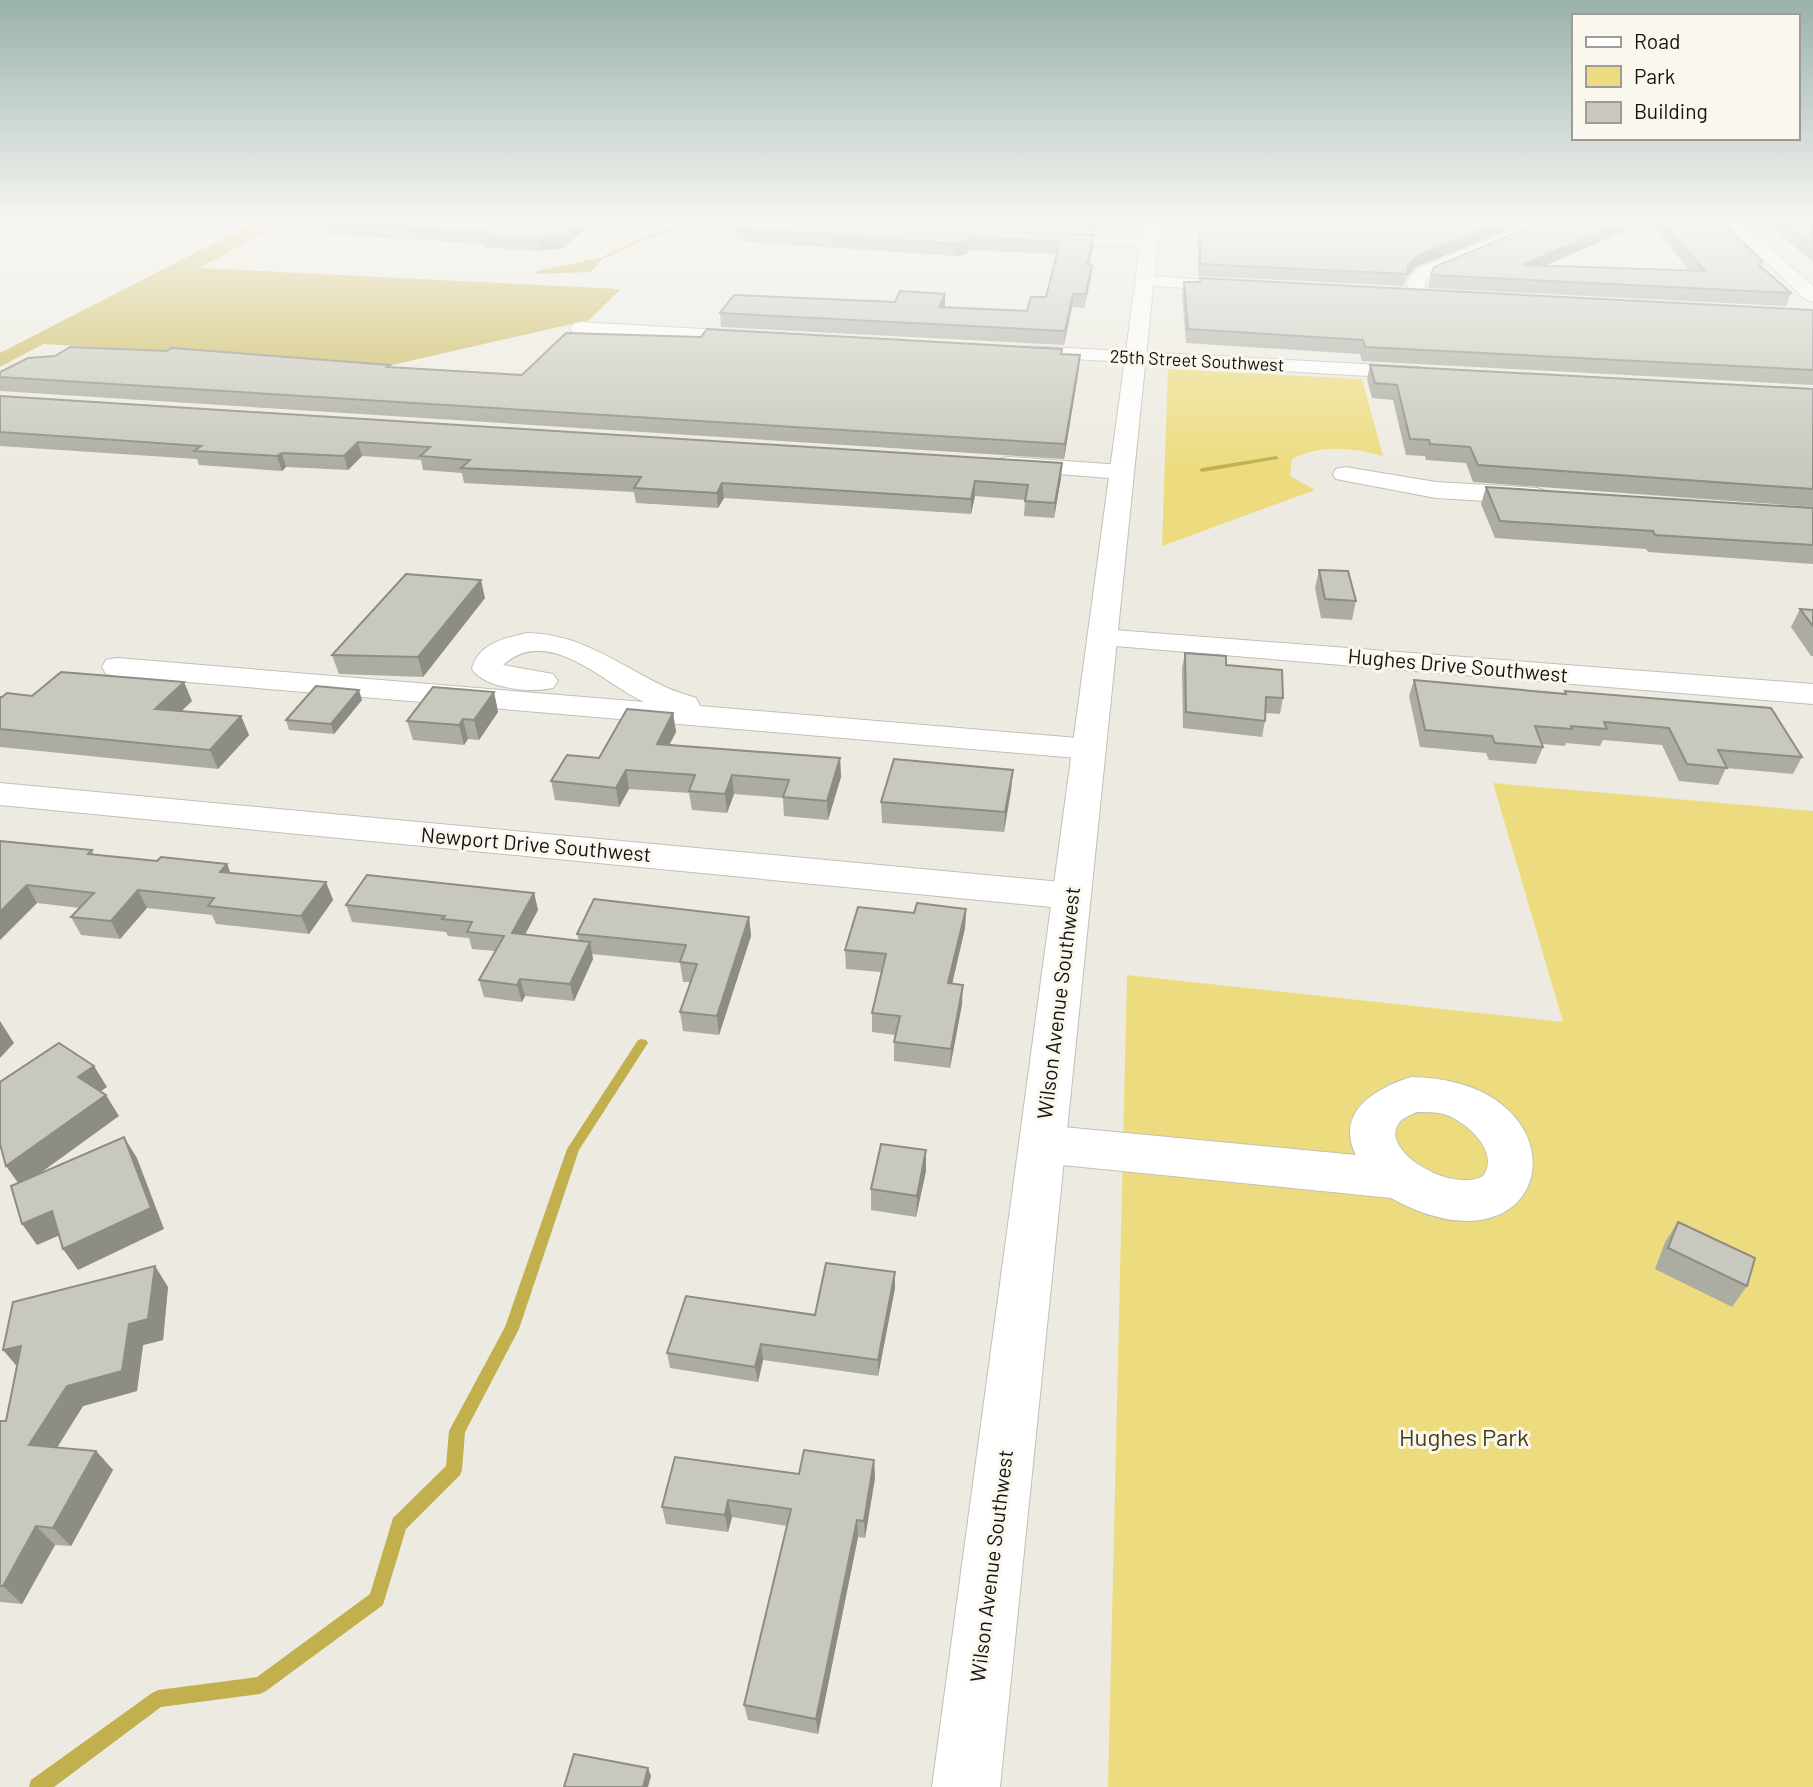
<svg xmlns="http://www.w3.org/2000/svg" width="1813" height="1787" viewBox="0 0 1813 1787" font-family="Barlow,sans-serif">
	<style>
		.green { fill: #eddc7f }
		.forest { fill: #cbb959 }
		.water { fill: #c2b04f }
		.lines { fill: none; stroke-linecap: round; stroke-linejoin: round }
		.stream { fill: #c2b04f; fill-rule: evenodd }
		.minor-casing { stroke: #c2c0b6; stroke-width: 2 }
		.major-casing { stroke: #c2c0b6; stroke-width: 2 }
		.minor { fill: #fff; fill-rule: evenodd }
		.major { fill: #fff; fill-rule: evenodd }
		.wall { fill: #adaca3; fill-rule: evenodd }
		.shaded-wall { fill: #8d8c85 }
		.building { fill: #c9c8be; stroke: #8d8c85; stroke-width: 2 }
		.labels { text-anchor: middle; stroke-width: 6; stroke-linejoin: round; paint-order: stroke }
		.far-street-label { font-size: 18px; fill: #141310; stroke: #faf8ee }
		.street-label { font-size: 21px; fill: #141310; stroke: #faf8ee }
		.near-park-label { font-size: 24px; fill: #453e15; stroke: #faf8ee }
	</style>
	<rect width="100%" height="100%" fill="#edebe1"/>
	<g class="green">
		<path d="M1168 369 1362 379 1383 456C1352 448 1322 444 1292 459L1290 476 1315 490 1162 546Z"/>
		<path d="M1493 783 1813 811V1787H1108L1127 975 1563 1022Z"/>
	</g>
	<path class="forest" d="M263 218H293L199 268 621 289 589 320 392 365 43 344 0 367V353Z"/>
	<path class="water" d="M604 257 591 272 534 274 537 271Z"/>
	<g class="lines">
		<g class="stream">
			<path d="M682 226 686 227 643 241 606 258 602 257 639 239Z"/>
			<path d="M1276 456 1278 457V459L1202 472 1199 470 1202 468Z"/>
			<path d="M642 1039 646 1040 648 1043 646 1046 579 1150 519 1329 465 1432 462 1470 460 1475 406 1529 383 1605 266 1691 260 1694 161 1707 54 1787H29L31 1780 152 1693 158 1690 257 1677 370 1594 393 1518 446 1466 449 1431 505 1327 567 1149 638 1040Z"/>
		</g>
		<defs>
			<g id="minor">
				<path d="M586 218 793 222 801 227 793 232 594 223Z"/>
				<path d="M1148 218 1256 223 1324 218C1299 243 1187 229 1151 227L1143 222Z"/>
				<path d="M1532 218H1551L1523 237 1429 277 1425 283 1427 295 1425 299H1411L1407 283 1417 269 1511 231Z"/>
				<path d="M1720 218H1737L1813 286V302L1806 300Z"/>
				<path d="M1042 233 1149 237 1157 242 1149 247 1036 242V234Z"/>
				<path d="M1144 276 1234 281 1243 286 1234 291 1138 285 1135 281Z"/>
				<path d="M580 322 755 332 765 338 755 344 573 332 570 328 573 324Z"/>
				<path d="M1029 346 1419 367 1430 373 1419 379 1022 356 1019 352 1022 348Z"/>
				<path d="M1008 457 1121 465 1130 467 1133 472 1130 477 1121 479 999 469 996 464 999 459Z"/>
				<path d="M1345 467 1436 482 1537 488 1546 491 1550 496 1546 501 1537 504 1436 498 1336 479 1333 474 1336 469Z"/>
				<path d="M1102 629 1813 684V704L1091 644 1087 638 1091 632Z"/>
				<path d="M527 633C580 634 615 662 661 685 672 691 685 694 696 698L700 706 1089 739 1101 742 1106 749 1101 756 1089 759 117 676 106 674 102 667 106 660 117 658 644 702C603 683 548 624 503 665L553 674 558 681 553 688C531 693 485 689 472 669 478 644 504 638 527 633Z"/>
				<path d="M0 783 1072 883 1086 887 1091 896 1086 905 1072 909 0 805Z"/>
				<path d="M1411 1077C1593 1080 1558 1289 1391 1198L1042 1163 1025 1157 1019 1144 1025 1131 1042 1125 1356 1155C1334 1112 1376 1088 1411 1077ZM1417 1112C1426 1112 1436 1112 1444 1114 1466 1121 1501 1152 1483 1176 1451 1194 1378 1150 1399 1123 1403 1117 1411 1115 1417 1112Z"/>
			</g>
			<path id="major" d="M1144 218H1160L1000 1787H932Z"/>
		</defs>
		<use href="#minor" class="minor-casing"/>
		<use href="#major" class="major-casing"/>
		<use href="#minor" class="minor"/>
		<use href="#major" class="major"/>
	</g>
	<g class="wall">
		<path d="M326 218H590L591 224 563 248 539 251 486 248 485 244 322 234 319 222Z"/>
		<path d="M768 218H1097L1096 232Z"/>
		<path d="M1205 218H1288L1256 220Z"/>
		<path d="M1542 218H1716L1760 266 1791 293 1786 306 1428 288 1431 275 1528 228ZM1637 226 1655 229 1690 271 1545 265Z"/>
		<path d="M1760 218H1813V262Z"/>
		<path d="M1294 221 1510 229 1416 267 1407 277 1404 286 1198 276V233L1200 222Z"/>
		<path d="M736 228 1094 235 1093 247 1089 264 1092 265 1091 278 1084 308 1072 307 1064 345 721 327 720 313 945 307 1027 311 1046 297 1057 254 969 250 967 254 956 256 737 241Z"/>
		<path d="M1184 282 1813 311V385L1362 361 1360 354 1186 343 1182 295Z"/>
		<path d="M1062 354 1080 355 1079 368 1064 459 0 391V377L390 365V367L522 375Z"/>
		<path d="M1370 365 1813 389V507L1473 482 1466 463 1426 460 1425 456 1406 455 1393 400 1372 398 1367 379Z"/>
		<path d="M0 396 1061 478 1054 518 1024 516 1025 500 975 496 971 514 724 498 718 508 636 503 634 492 464 483 462 473 423 470 421 460 362 456 348 470 286 467 282 471 199 465 197 459 0 446Z"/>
		<path d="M1486 487 1813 508V564L1648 552 1646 549 1495 538 1481 504Z"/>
		<path d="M1319 570 1356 601 1352 620 1321 618 1315 588Z"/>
		<path d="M485 598 423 677 339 674 332 655Z"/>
		<path d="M1800 609 1813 610V656H1811L1791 627Z"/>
		<path d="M1185 653 1226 665 1283 698 1280 714 1265 713V721L1262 737 1183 728 1182 668Z"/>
		<path d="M1414 680 1564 694 1565 691 1802 757 1793 774 1726 768 1718 785 1679 781 1662 745 1603 740 1600 746 1566 743 1565 746 1542 744 1543 747 1536 764 1489 760 1486 753 1420 747 1409 696Z"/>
		<path d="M494 692 498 712 479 740 468 739 464 745 413 740 407 721Z"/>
		<path d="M32 696 192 701 181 711 241 716 249 735 218 769 0 747V697Z"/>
		<path d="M362 700 334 734 289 730 286 720Z"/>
		<path d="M673 713 676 732 669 745 840 758 841 777 828 820 784 816 783 798 734 794 727 813 692 810 689 793 629 789 619 807 555 800 551 781 599 758Z"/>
		<path d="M1013 770 1011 790 1004 832 882 823 881 802Z"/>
		<path d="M0 841 92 850 94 855 157 861 227 864 230 873 326 882 333 900 309 934 216 924 212 915 147 908 120 939 81 935 71 917 80 908 37 903 0 940Z"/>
		<path d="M534 893 538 910 525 934 579 941 577 934 749 917 751 936 719 1035 683 1031 680 1012 690 982H683L680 963 592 954 593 959 574 1001 525 996 522 1002 484 997 479 980 495 951 472 949 469 938 448 936 446 932 352 922 346 905Z"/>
		<path d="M966 909 965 928 952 983 962 1004 950 1068 894 1061V1042L895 1035 872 1032V1013L881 972 846 969 845 950 914 913Z"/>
		<path d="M926 1150V1171L916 1217 871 1210V1189Z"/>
		<path d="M1678 1222 1747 1286 1732 1307 1655 1269 1665 1242Z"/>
		<path d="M168 1287 163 1340 143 1345 137 1391 83 1406 57 1448 96 1451 113 1470 71 1546 55 1545 22 1604 0 1602V1421H6Z"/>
		<path d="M895 1288 878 1376 763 1360 758 1382 670 1368 667 1353 815 1315Z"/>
		<path d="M874 1460 875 1478 865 1538 858 1537 818 1734 748 1720 744 1705 787 1526 732 1517 728 1532 666 1524 662 1507 799 1474Z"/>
	</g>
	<g class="shaded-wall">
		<path d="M584 218H590L591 224 563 248 539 251 537 239Z"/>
		<path d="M1256 218H1288L1256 220Z"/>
		<path d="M1511 218H1527L1510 229 1416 267 1407 277 1408 266 1419 255Z"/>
		<path d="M1633 218H1640L1637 226 1519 277 1522 265Z"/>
		<path d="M1094 235 1093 247 1086 277 1087 264Z"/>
		<path d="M969 237V250L967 254 956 256V244Z"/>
		<path d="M1092 265 1091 278 1084 308 1086 294Z"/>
		<path d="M945 294V307H939Z"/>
		<path d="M1073 294 1072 307 1064 345 1065 331Z"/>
		<path d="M1080 355 1079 368 1064 459 1065 444Z"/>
		<path d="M358 442 362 456 348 470 344 456Z"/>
		<path d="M282 453 286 467 282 471 277 456Z"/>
		<path d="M1062 463 1061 478 1054 518 1055 503Z"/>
		<path d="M975 481V496L971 514V499Z"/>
		<path d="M722 483 724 498 718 508 717 493Z"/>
		<path d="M481 580 485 598 423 677 418 657Z"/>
		<path d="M184 682 192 701 164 728 155 709Z"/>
		<path d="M359 690 362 700 334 734 331 724Z"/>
		<path d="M494 692 498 712 479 740 474 720Z"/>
		<path d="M673 713 676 732 660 763 657 744Z"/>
		<path d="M241 716 249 735 218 769 210 750Z"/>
		<path d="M463 719 468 739 464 745 459 725Z"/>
		<path d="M840 758 841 777 828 820 827 801Z"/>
		<path d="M626 770 629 789 619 807 616 788Z"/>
		<path d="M1013 770 1011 790 1004 832 1005 812Z"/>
		<path d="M732 775 734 794 727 813 725 794Z"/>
		<path d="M227 864 234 882 220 872Z"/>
		<path d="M326 882 333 900 309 934 301 916Z"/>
		<path d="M27 885 37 903 0 940V912Z"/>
		<path d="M138 890 147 908 120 939 111 921Z"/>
		<path d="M534 893 538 910 517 950 512 933Z"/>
		<path d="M966 909 965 928 948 1002V983Z"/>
		<path d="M749 917 751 936 719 1035 717 1016Z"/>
		<path d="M590 942 593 959 574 1001 570 984Z"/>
		<path d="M520 979 525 996 522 1002 517 985Z"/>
		<path d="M963 985 962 1004 950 1068 951 1049Z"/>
		<path d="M0 1021 14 1043 0 1058Z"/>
		<path d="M94 1066 107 1087 91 1098 78 1077Z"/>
		<path d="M106 1095 119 1116 21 1187 6 1166Z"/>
		<path d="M124 1137 137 1158 164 1229 78 1270 63 1249Z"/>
		<path d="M926 1150V1171L916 1217 917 1196Z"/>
		<path d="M52 1211 67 1232 37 1245 22 1224Z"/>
		<path d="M155 1266 168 1287 163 1340 143 1345 137 1391 83 1406 46 1465 29 1445 67 1386 129 1324Z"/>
		<path d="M895 1272V1288L878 1376V1360Z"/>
		<path d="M761 1344 763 1360 758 1382 755 1367Z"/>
		<path d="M21 1346 20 1370 3 1350Z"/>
		<path d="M96 1451 113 1470 71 1546 53 1528Z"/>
		<path d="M874 1460 875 1478 865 1538 864 1521Z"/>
		<path d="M728 1500 732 1517 728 1532 725 1515Z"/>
		<path d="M857 1520 858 1537 818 1734 816 1719Z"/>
		<path d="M36 1526 55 1545 22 1604 3 1586Z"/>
		<path d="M648 1768 651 1776 648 1787H643Z"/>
	</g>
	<g class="building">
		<path d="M326 218H584L561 236 537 239 484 236 490 232 319 222Z"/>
		<path d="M1030 218H1097V221Z"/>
		<path d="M1308 218H1511L1419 255 1408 266 1407 274 1200 264V222L1294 221Z"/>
		<path d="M1542 218H1633L1522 265 1705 271 1659 218H1716L1762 261 1759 265 1791 293 1431 275 1434 267 1528 228Z"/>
		<path d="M1778 218H1813V246Z"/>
		<path d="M744 220 1094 235 1087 264 1092 265 1086 294H1073L1065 331 720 313 734 295 895 302 900 291 945 294 939 307 1027 311 1031 297H1046L1060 242 969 237 967 242 956 244 736 228Z"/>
		<path d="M1200 278 1812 310 1813 311V370L1365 347 1363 340 1188 329 1184 282H1200Z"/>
		<path d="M707 329 1062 349 1061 354 1080 355 1065 444 0 377V372L28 358 55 356 70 347 167 351 171 348 390 365 387 367 522 375 566 333 701 337Z"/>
		<path d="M1370 365 1813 389V489L1478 465 1470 447 1430 444 1429 440 1410 439 1397 385 1375 383Z"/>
		<path d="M0 396 1062 463 1055 503 1025 501 1028 485 975 481 971 499 722 483 717 493 634 488 641 477 461 468 470 460 420 456 430 447 358 442 344 456 282 453 277 456 194 451 201 446 0 432Z"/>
		<path d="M1486 487 1813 508V545L1655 535 1653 531 1500 521Z"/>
		<path d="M1319 570 1348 571 1356 601 1325 599Z"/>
		<path d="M406 574 481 580 418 657 332 655Z"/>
		<path d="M1800 609 1813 610V626Z"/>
		<path d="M1185 653 1226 656V665L1282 670 1283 698 1266 697 1265 721 1186 712Z"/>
		<path d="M61 672 184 682 155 709 241 716 210 750 0 729V697H2L7 693 32 696Z"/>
		<path d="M1414 680 1566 694 1565 691 1771 708 1802 757 1718 750 1727 768 1687 764 1669 728 1604 722 1607 729 1571 726 1572 729 1535 726 1543 747 1495 743 1492 736 1425 730Z"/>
		<path d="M316 686 359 690 331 724 286 720Z"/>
		<path d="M433 687 494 692 474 720 463 719 459 725 407 721Z"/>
		<path d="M627 709 673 713 657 744 840 758 827 801 783 797 789 780 732 775 725 794 689 791 695 775 626 770 616 788 551 781 567 755 599 758Z"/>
		<path d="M894 759 1013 770 1005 812 881 802Z"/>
		<path d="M0 841 92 850 88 854 157 861 161 857 227 864 220 872 326 882 301 916 208 906 214 898 138 890 111 921 71 917 94 893 27 885 0 912Z"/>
		<path d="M367 875 534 893 512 933 590 942 570 984 520 979 517 985 479 980 504 936 467 932 472 922 442 919 445 916 346 905Z"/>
		<path d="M594 899 749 917 717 1016 680 1012 697 964 680 962 686 945 577 934Z"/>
		<path d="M917 903 966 909 948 983 963 985 951 1049 894 1042 900 1016 872 1013 886 954 845 950 858 907 914 913Z"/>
		<path d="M59 1043 94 1066 78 1077 106 1095 6 1166 0 1144V1082Z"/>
		<path d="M124 1137 151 1208 63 1249 52 1211 22 1224 11 1186Z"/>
		<path d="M881 1144 926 1150 917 1196 871 1189Z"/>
		<path d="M1678 1222 1755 1258 1747 1286 1668 1248Z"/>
		<path d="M826 1263 895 1272 878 1360 761 1344 755 1367 667 1353 686 1296 815 1315Z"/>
		<path d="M155 1266 148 1319 129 1324 122 1371 67 1386 29 1445 96 1451 53 1528 36 1526 3 1586H0V1421H6L21 1346 3 1350 13 1302Z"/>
		<path d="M804 1450 874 1460 864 1521 857 1520 816 1719 744 1705 791 1509 728 1500 725 1515 662 1507 675 1457 799 1474Z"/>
		<path d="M574 1754 648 1768 643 1787H564Z"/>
	</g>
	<linearGradient id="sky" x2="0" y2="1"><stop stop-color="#99b2ab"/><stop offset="0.47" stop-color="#f7f6f2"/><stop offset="1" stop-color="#f7f6f2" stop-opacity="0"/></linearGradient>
	<rect width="1813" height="468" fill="url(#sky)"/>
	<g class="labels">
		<g class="far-street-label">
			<text transform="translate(1197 361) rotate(3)" y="6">25th Street Southwest</text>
		</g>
		<g class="street-label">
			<text transform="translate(1458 666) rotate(5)" y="7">Hughes Drive Southwest</text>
			<text transform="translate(536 845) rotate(5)" y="7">Newport Drive Southwest</text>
			<text transform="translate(1059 1003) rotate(-83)" y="7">Wilson Avenue Southwest</text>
			<text transform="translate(992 1566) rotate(-83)" y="7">Wilson Avenue Southwest</text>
		</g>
		<g class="near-park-label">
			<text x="1464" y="1446">Hughes Park</text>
		</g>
	</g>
	<rect x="1572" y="14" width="228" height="126" fill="#faf8ee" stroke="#9e9c95" stroke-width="2"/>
	<rect x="1586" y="37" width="35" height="10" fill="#ffffff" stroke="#9e9c95" stroke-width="2"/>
	<text x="1634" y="49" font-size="21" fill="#141310">Road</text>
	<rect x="1586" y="66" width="35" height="21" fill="#eddc7f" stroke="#9e9c95" stroke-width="2"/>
	<text x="1634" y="84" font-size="21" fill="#141310">Park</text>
	<rect x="1586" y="102" width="35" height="21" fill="#c9c8be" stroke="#9e9c95" stroke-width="2"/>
	<text x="1634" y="119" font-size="21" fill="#141310">Building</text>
</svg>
